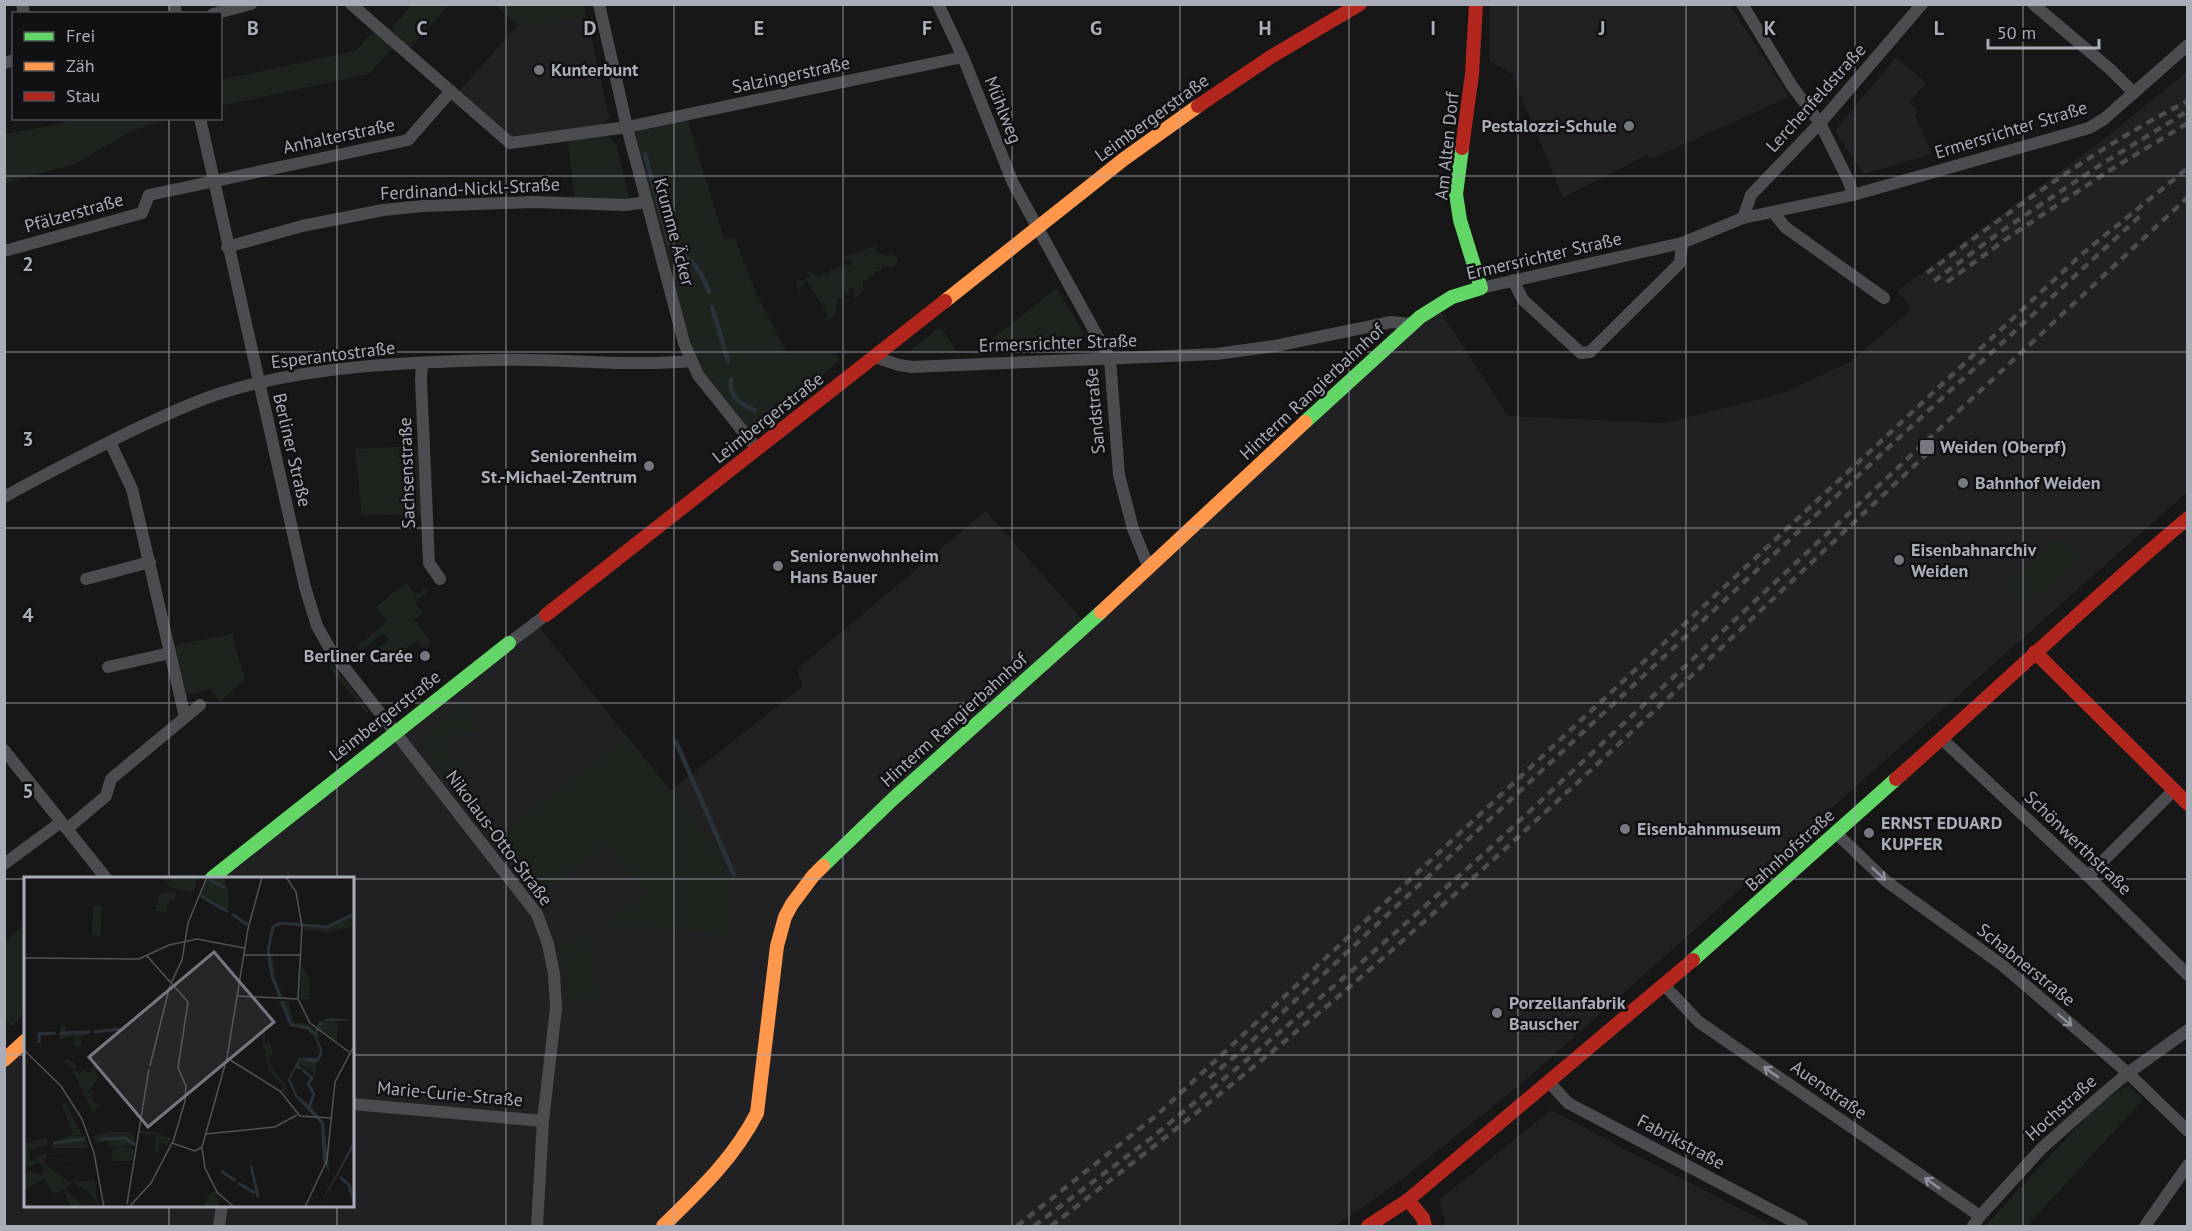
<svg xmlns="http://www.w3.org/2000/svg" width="2192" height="1231" viewBox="0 0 2192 1231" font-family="'PT Sans',sans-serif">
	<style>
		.built { fill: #212123 }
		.green { fill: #1d241e }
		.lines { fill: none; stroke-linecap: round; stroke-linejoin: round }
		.stream { stroke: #2a3239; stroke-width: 4.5 }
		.street { stroke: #4b4c50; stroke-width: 12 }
		.fast { stroke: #63d668; stroke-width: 14 }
		.slow { stroke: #ff974d; stroke-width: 14 }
		.jam { stroke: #b3261e; stroke-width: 14 }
		.rail { stroke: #4b4c4f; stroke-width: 4.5; stroke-dasharray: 8 6; stroke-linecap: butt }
		.oneway { stroke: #8c9099 }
		.grid { fill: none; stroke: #a8adb8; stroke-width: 1.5; stroke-opacity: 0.55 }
		.poi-dot { fill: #757880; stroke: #111113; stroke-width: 2 }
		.labels { text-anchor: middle; stroke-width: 5; stroke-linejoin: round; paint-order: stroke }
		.poi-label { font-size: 18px; font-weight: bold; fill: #a8adb8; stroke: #111113; text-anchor: start }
		.street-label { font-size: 18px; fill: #a8adb8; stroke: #111113 }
		.inset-river { fill: none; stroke: #2a3239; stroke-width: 3 }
		.inset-road { fill: none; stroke: #515357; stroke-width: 1.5 }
		.view { fill: #757880; fill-opacity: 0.15; stroke: #757880; stroke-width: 3 }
		.inset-edge { fill: none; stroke: #a8adb8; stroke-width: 3 }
		.grid-label { font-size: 20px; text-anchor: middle; font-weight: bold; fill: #a8adb8; stroke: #111113; stroke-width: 5; stroke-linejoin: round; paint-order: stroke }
	</style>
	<rect width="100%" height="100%" fill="#171717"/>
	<g class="built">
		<path d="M1490 5H1730L1789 97 1651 159 1647 155 1563 198 1512 74 1490 61Z"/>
		<path d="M586 14 609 117 601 126 511 137 459 91 518 25H546Z"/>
		<path d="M1896 57 1926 83 1909 102 1919 111 1915 116 1932 154 1864 174 1836 133 1837 128Z"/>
		<path d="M2187 72V492L1522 1083 1396 1184 1335 1226H672L742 1150 781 950 797 909 831 867 1412 331 1441 312 1508 416 1665 423 1780 394 1850 362 1912 309 1897 291 2109 135Z"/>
		<path d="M986 511 1082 619 794 888 750 1111 731 1146 654 1226H5L4 1060 25 1040 26 1206H352V878H212L536 623 670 791 803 686 797 669Z"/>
		<path d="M1550 1111H1552L1773 1226H1446L1439 1200Z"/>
	</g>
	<g class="green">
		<path d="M412 5H449L407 52 396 44 369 74 221 106 220 80 356 51 377 27 386 34Z"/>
		<path d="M495 5H583L586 14 546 25H518Z"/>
		<path d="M686 115 724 239 734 237 756 293 787 353H834L840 360 749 435 701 370 686 342 635 130Z"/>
		<path d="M71 119V118L170 119 131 131 75 164 5 183V134L55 125Z"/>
		<path d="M603 134 612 140 617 147 630 202 575 198 567 139Z"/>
		<path d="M874 246H878L875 252 889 256 891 252 898 260 894 267 882 266 881 271H875V276H869L868 280H863V287L865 289 854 299 855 288H849V294L843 293V299L838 298 836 314 826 321 827 313 806 280 798 292 796 279 800 282 810 277 807 271 820 277 823 272 828 274 830 269 835 271 837 267 842 269 845 264 851 266 853 261 843 257Z"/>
		<path d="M1057 288 1082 331 1083 337 1081 343 1070 346 975 352Z"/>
		<path d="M940 327 958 352H911V350Z"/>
		<path d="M417 446 421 514 362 516 355 449Z"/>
		<path d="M2057 541 2068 546 2080 559 2042 595 2038 591 2022 605 2009 590V583L2052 542Z"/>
		<path d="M406 583 416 595 425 588 428 592 415 602 423 613 414 620 431 642 423 648 417 641 402 652 408 660 400 666 389 652 371 666 365 658 389 640 383 633 360 651 357 646 387 622 376 607Z"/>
		<path d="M232 634 245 680 220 701 211 689 186 695 175 645Z"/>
		<path d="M332 664 369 712 367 713 332 671 330 666Z"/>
		<path d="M466 703 472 711 474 733 446 736 449 762 460 760 466 804 428 757 426 734Z"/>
		<path d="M627 736 720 852 730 876 732 937 677 929 602 924 647 894 606 844 537 896 494 839Z"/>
		<path d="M23 926 26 929 25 1014 12 1026 5 1019V942Z"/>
		<path d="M589 934 597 998 567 1002 565 975 558 942Z"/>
		<path d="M2129 1085 2143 1100 2027 1226H1985L2100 1102Z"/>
	</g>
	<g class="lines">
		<g class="stream">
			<path d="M645 154 669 243C674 252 681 253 688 259 699 268 704 279 709 292"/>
			<path d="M712 307 728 361"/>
			<path d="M731 379C728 396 741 405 755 410"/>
			<path d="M676 742 734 875"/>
		</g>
		<g class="street">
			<path d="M22 4 24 14"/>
			<path d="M174 4 176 14"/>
			<path d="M351 4 510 143 627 127 963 57"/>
			<path d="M599 4 627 127 684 343 698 375 757 449"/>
			<path d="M938 4 963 57 1013 183 1110 359 1119 475 1133 529 1149 568"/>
			<path d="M1742 4 1792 86 1820 123 1849 182 1853 195"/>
			<path d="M2033 4 2110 69 2134 93"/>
			<path d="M213 14 251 4"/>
			<path d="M4 63 14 60"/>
			<path d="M200 118 305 587 317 626 330 649 537 914 548 944 554 974 556 1008 543 1121 537 1226"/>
			<path d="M1773 212 1785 227 1884 298"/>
			<path d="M1743 218 1751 195 1820 123 1922 4"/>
			<path d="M227 247 302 226 383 210 423 206 533 202 626 205 647 202"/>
			<path d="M4 251 142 213 149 195 408 140 451 91"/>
			<path d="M1513 280 1523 300 1581 353 1590 352 1680 263 1682 243"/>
			<path d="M1481 288 1682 243 1743 218 1853 195 2089 128 2104 119 2188 45"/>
			<path d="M875 357 899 365 912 367 1216 354 1275 346 1391 322 1411 324"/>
			<path d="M422 363 421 380 429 563 440 579"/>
			<path d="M110 442 132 489 185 717"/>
			<path d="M4 497C45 474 87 453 129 432 160 418 189 403 221 393 306 366 407 362 496 360 561 358 626 367 691 361"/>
			<path d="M86 579 150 562"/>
			<path d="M509 643 546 615"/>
			<path d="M108 667 170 653"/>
			<path d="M1942 739 2088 876 2188 975"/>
			<path d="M4 750 106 878"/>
			<path d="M67 829 106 796 111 779 200 705"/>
			<path d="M1836 833 1886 881 2002 965 2128 1073 2188 1131"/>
			<path d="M4 864 61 822"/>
			<path d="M2088 876 2173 791"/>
			<path d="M1664 985 1699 1022 1980 1216"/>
			<path d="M1550 1083 1568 1103 1802 1226"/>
			<path d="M352 1104 543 1121"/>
			<path d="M219 1226 222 1206"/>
			<path d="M1973 1226 1980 1216 2042 1148 2104 1093 2128 1073 2188 1030"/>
			<path d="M2145 1226 2188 1165"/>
		</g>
		<g class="fast">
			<path d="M1305 422 1420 317 1452 297 1481 288 1460 220 1456 194 1462 148"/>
			<path d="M823 866 893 799 1101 612"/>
			<path d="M212 878 509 643"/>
			<path d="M1693 960 1896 779"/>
		</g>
		<g class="slow">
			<path d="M945 301 1124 159 1198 106"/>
			<path d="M1101 612 1305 422"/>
			<path d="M4 1060 26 1040"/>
			<path d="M663 1226C699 1191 734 1158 757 1113L777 946 785 917 792 904 813 876 823 866"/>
		</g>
		<g class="jam">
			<path d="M1198 106 1269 58 1360 4"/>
			<path d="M1462 148 1472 74 1476 4"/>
			<path d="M546 615 945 301"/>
			<path d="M2035 652 2188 804"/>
			<path d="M1896 779C1994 693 2088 602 2188 518"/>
			<path d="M1408 1200 1423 1218 1425 1226"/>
			<path d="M1368 1226 1408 1200 1693 960"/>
		</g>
		<g class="rail">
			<path d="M1927 273C2009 212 2097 147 2188 101"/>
			<path d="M1934 281 2003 230 2100 165 2188 111"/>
			<path d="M1947 282 2009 237 2107 172 2188 123"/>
			<path d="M1209 1078 1240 1052 1889 447 2140 216"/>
			<path d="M1017 1226 1157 1115 2082 254 2188 168"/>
			<path d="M1034 1226 1150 1139 1248 1059 1361 963 1487 851 2188 197"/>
			<path d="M1051 1226C1159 1143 1265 1060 1368 971 1560 804 1744 625 1930 451"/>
		</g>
	</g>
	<defs><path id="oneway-shaft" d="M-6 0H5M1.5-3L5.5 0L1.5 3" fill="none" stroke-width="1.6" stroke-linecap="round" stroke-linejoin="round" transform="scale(1.5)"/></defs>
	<g class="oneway">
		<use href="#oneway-shaft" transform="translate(1879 874) rotate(43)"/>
		<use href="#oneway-shaft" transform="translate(2065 1020) rotate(41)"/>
		<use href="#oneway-shaft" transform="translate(1771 1072) rotate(-145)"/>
		<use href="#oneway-shaft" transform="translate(1932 1183) rotate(-145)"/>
	</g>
	<path class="grid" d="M169 4V14M337 4V878M506 4V1226M674 4V1226M843 4V1226M1012 4V1226M1180 4V1226M1349 4V1226M1518 4V1226M1686 4V1226M1855 4V1226M2023 4V1226M169 118V878M4 176H2188M4 352H2188M4 528H2188M4 703H2188M4 879H26M352 879H2188M4 1055H26M352 1055H2188M169 1206V1226M337 1206V1226"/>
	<g class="poi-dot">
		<circle cx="539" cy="70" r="6"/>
		<circle cx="1629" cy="126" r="6"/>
		<rect x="1919" y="439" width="16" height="16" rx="3"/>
		<circle cx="649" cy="466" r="6"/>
		<circle cx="1963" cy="483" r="6"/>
		<circle cx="1899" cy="560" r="6"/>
		<circle cx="778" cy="566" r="6"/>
		<circle cx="425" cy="656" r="6"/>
		<circle cx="1625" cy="829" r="6"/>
		<circle cx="1869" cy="833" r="6"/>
		<circle cx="1497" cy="1013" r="6"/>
	</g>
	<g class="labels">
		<g class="poi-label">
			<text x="551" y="76">Kunterbunt</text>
			<text x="1617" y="132" text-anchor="end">Pestalozzi-Schule</text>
			<text x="1940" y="453">Weiden (Oberpf)</text>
			<text x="637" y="462" text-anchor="end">Seniorenheim<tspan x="637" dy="21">St.-Michael-Zentrum</tspan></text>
			<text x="1975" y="489">Bahnhof Weiden</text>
			<text x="1911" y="556">Eisenbahnarchiv<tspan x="1911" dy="21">Weiden</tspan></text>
			<text x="790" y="562">Seniorenwohnheim<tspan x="790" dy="21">Hans Bauer</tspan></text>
			<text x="413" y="662" text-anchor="end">Berliner Carée</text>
			<text x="1881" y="829">ERNST EDUARD<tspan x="1881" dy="21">KUPFER</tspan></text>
			<text x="1637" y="835">Eisenbahnmuseum</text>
			<text x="1509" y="1009">Porzellanfabrik<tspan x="1509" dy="21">Bauscher</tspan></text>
		</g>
		<g class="street-label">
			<text transform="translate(791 75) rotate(-12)" y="6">Salzingerstraße</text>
			<text transform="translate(1816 98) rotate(-48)" y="6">Lerchenfeldstraße</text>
			<text transform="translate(1003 110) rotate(68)" y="6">Mühlweg</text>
			<text transform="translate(1152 118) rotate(-36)" y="6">Leimbergerstraße</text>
			<text transform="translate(2011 130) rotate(-17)" y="6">Ermersrichter Straße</text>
			<text transform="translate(339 136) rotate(-12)" y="6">Anhalterstraße</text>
			<text transform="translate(1447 146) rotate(-84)" y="6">Am Alten Dorf</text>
			<text transform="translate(470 189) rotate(-3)" y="6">Ferdinand-Nickl-Straße</text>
			<text transform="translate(74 213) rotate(-16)" y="6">Pfälzerstraße</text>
			<text transform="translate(674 232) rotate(75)" y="6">Krumme Äcker</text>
			<text transform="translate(1544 256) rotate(-13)" y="6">Ermersrichter Straße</text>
			<text transform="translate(1058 343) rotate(-2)" y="6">Ermersrichter Straße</text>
			<text transform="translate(333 355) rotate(-7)" y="6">Esperantostraße</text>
			<text transform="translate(1312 392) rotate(-43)" y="6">Hinterm Rangierbahnhof</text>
			<text transform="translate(1095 411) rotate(-95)" y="6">Sandstraße</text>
			<text transform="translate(768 418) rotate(-38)" y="6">Leimbergerstraße</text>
			<text transform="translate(292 450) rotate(77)" y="6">Berliner Straße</text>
			<text transform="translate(407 473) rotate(-92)" y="6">Sachsenstraße</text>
			<text transform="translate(385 716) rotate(-38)" y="6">Leimbergerstraße</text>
			<text transform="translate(954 720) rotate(-42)" y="6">Hinterm Rangierbahnhof</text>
			<text transform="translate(499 838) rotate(53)" y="6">Nikolaus-Otto-Straße</text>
			<text transform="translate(2078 843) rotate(44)" y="6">Schönwerthstraße</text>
			<text transform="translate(1790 850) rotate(-42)" y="6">Bahnhofstraße</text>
			<text transform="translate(2026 965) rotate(39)" y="6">Schabnerstraße</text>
			<text transform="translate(1829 1090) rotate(35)" y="6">Auenstraße</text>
			<text transform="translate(450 1094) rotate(5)" y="6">Marie-Curie-Straße</text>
			<text transform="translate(2061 1108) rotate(-42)" y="6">Hochstraße</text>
			<text transform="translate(1681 1142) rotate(28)" y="6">Fabrikstraße</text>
		</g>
	</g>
	<g transform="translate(24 877)">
		<rect width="330" height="330" fill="#171717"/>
		<path d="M139 0H174L169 16 145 10ZM200 0 205 17 204 34 176 19 183 1ZM143 14 152 15 150 24 146 23 142 35 131 34 136 17ZM69 29H78L76 59 68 58ZM330 37V49L305 55 280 53V49L287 47 304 49ZM245 78H249L251 101 260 120H253ZM277 86 286 104 285 122H276ZM254 123 264 125 270 145 284 147 297 158 295 162 282 153 266 148ZM241 140V167L246 166 249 177 244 179 248 191 262 208 263 219 257 213 260 209 245 194 238 162ZM309 142 314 144 313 165 294 153 299 144ZM37 148 41 149V156L67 157 54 160 58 165 55 170 50 168V159L35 163ZM79 177 72 193 74 202 63 215 72 214 67 219 70 226 76 228 69 237 48 191 40 185 43 181 52 188 50 192 55 196 61 192 64 197ZM278 181 294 185 290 201 289 194 274 187ZM37 227H42L58 258H46L49 255ZM116 253 129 255 147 261 143 268 135 265 134 276 130 275 132 258 116 256ZM84 255H108L112 268 85 271 84 264 71 266 69 259ZM45 259H61L64 271H27L31 264ZM23 260 24 268 4 273 7 284 22 276 23 280 68 287 23 281 18 285 48 307 40 312 58 328 47 330 40 312 29 317 20 301 0 313V299L6 294 17 299 21 292 14 285 0 291V267ZM98 270 110 272V284H89L88 274ZM71 303 72 319 76 330 64 315 48 305ZM192 314 196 330H179L185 317Z" fill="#1d241e"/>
		<path d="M306 141 330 143 299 144 292 159 299 174 295 184 290 186 277 182 274 188 281 193 272 191 266 202 273 218 286 229 300 246 305 295 299 284 297 247 271 219 264 203 275 181H294L296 173 290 158 295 145ZM330 260 328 273 295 330 326 271Z" fill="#2a3239"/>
		<path class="inset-river" d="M185 2 201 11M177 19 204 35M208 37 224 48M256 119 248 99 244 73 249 50 256 46 303 50 330 37M258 124 267 148 284 151 290 157M70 155 97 152M36 156 66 155M15 166V157L32 156M279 193 288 201 284 207 290 217 285 230M77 262 101 261 111 268M29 266 61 262M227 289 234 320M197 294 212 304M316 300 325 308 330 324M214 306 231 316"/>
		<path class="inset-road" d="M262 0 272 15 278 49 274 122M219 78H276M123 79 164 125 154 191 162 209 161 224 149 265M0 81 115 82 145 68 173 62 220 71M147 106 158 83 164 46 183 0M213 119 274 122 286 146 325 175M0 173 37 209 58 242 70 276 80 330M203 181 256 214 276 239 307 241M126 189 146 108M181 257 251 250 273 238M178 271 181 291 193 315 210 330M103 327 125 192M106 329 127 306 148 266 171 274 178 270 203 181 224 52 238 0M281 330 303 283 311 205 330 169"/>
		<path class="view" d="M190 75 250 145 124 250 65 180Z"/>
		<rect width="330" height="330" class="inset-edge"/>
	</g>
	<g class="grid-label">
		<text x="253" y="35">B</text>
		<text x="422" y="35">C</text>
		<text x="590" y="35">D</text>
		<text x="759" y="35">E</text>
		<text x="927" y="35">F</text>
		<text x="1096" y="35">G</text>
		<text x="1265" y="35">H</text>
		<text x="1433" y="35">I</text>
		<text x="1602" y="35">J</text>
		<text x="1770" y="35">K</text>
		<text x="1939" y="35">L</text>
		<text x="28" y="271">2</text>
		<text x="28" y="446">3</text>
		<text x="28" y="622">4</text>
		<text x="28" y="798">5</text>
	</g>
	<rect width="2192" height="1231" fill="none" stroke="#a8adb8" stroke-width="12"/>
	<rect x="12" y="12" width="210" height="108" fill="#111113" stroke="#4d4f55" stroke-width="1.5"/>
	<rect x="24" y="32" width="30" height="9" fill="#63d668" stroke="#4d4f55" stroke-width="1.5"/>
	<text x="66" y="42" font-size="18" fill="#a8adb8">Frei</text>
	<rect x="24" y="62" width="30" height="9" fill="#ff974d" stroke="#4d4f55" stroke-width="1.5"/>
	<text x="66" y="72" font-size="18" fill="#a8adb8">Zäh</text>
	<rect x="24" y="92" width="30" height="9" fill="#b3261e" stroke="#4d4f55" stroke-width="1.5"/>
	<text x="66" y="102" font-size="18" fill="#a8adb8">Stau</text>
	<path d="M1988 39v9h111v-9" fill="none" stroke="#a8adb8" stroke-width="3"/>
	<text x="1997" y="39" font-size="18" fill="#a8adb8" stroke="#111113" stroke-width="4.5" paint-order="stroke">50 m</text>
</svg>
